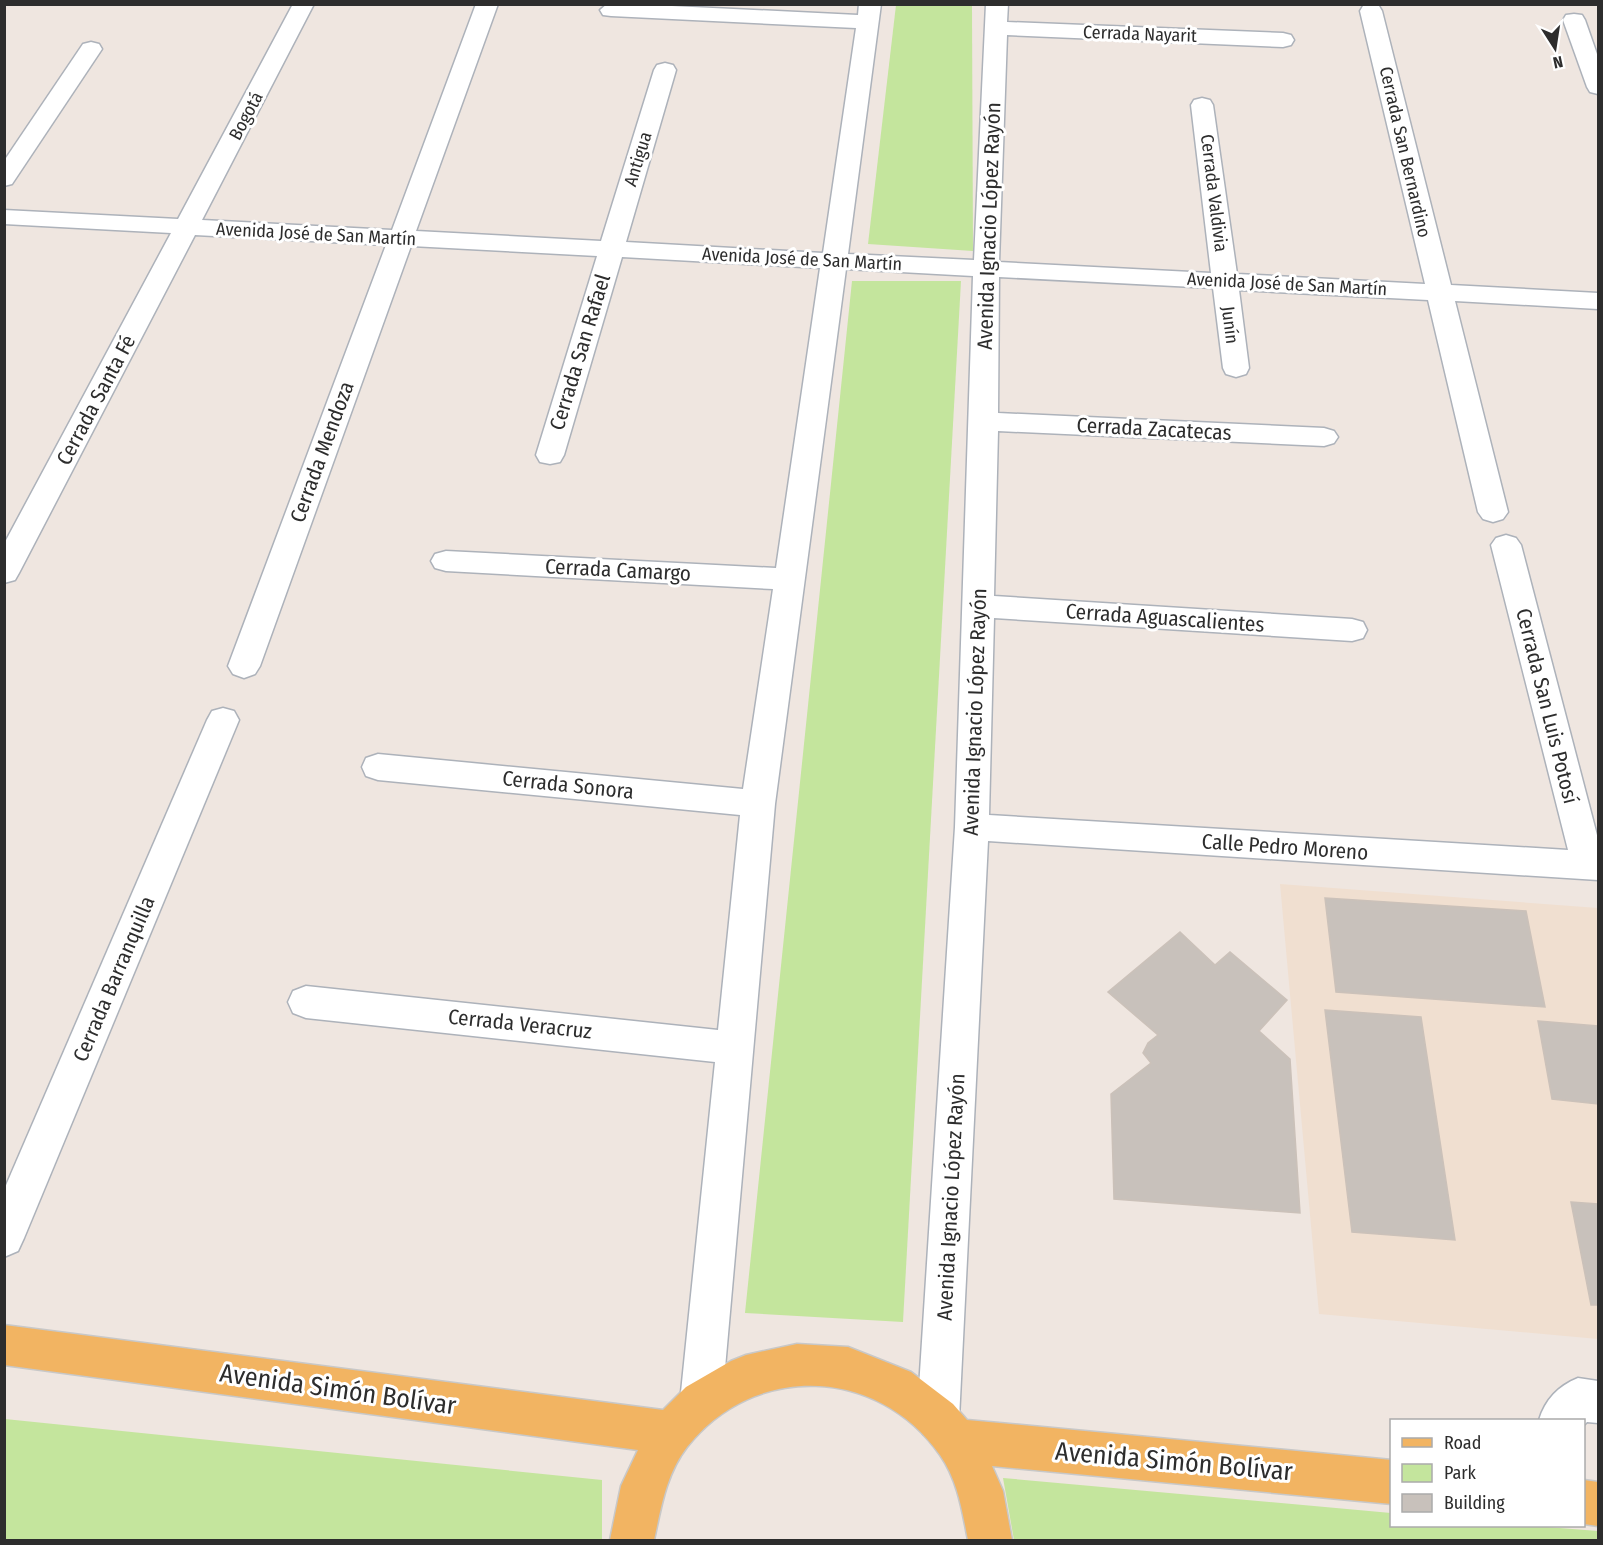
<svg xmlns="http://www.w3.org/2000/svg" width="1603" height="1545" viewBox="0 0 1603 1545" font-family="'Fira Sans Condensed',sans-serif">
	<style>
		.education { fill: #f0dfd0 }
		.green { fill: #c4e59d }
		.building { fill: #c8c1bb; stroke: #cbc1b9; stroke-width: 1.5 }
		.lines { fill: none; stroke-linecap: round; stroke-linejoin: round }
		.minor-casing { stroke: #adb2ba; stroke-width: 3 }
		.major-casing { stroke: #c8c8c8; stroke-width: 3 }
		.minor { fill: #fff; fill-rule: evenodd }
		.major { fill: #f2b462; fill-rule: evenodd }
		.labels { text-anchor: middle; stroke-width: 6; stroke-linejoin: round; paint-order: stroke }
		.far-street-label { font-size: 18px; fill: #2d2d2d; stroke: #fff }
		.street-label { font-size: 21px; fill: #2d2d2d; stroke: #fff }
		.near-street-label { font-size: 26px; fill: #2d2d2d; stroke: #fff }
	</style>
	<rect width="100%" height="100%" fill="#efe6e0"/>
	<path class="education" d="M1280 884 1598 908V1339L1319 1314Z"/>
	<g class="green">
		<path d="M896 5H972L973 251 868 244Z"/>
		<path d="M852 281H961L903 1322 745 1313Z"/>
		<path d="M5 1419 602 1480V1540H5Z"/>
		<path d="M1003 1478 1391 1513 1392 1526H1534L1598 1531V1540H1014Z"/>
	</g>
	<g class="building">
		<path d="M1325 898 1526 911 1545 1007 1336 992Z"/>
		<path d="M1180 932 1215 965 1230 952 1287 1000 1259 1031 1290 1059 1300 1213 1114 1199 1111 1094 1151 1063 1143 1053 1148 1043 1158 1035 1108 992Z"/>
		<path d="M1325 1010 1421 1017 1455 1240 1352 1232Z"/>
		<path d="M1538 1021 1598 1026V1104L1552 1099Z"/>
		<path d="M1571 1202 1598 1204V1305H1591Z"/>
	</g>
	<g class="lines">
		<defs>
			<g id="minor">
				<path d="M293 4H314L202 220 392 230 476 4H498L416 231 601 241 654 70 657 65 665 63 673 65 676 70 626 242 823 253 856 28 611 16 603 15 600 10 607 4H631L858 15 859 4H881L848 254 974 260 986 4H1008L1007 22 1283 33 1291 35 1294 40 1291 45 1283 47 1007 35 999 262 1211 273 1191 105 1194 100 1202 98 1210 100 1213 105 1237 274 1425 284 1360 11 1363 6 1371 5 1379 6 1382 11 1451 285 1598 293V309L1455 301 1508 512 1503 519 1493 522 1483 519 1478 512 1428 300 1239 290 1249 368 1246 374 1236 377 1226 374 1223 368 1213 288 999 277 998 413 1324 428 1334 431 1338 437 1334 443 1324 446 998 431 994 596 1352 619 1363 622 1367 630 1363 638 1352 641 994 618 989 815 1568 850 1491 545 1496 538 1506 535 1516 538 1521 545 1598 839V880L988 841 959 1419 953 1434 938 1440 923 1434 917 1419 955 827 973 276 846 269 775 804 722 1402 716 1417 701 1423 686 1417 680 1402 715 1062 306 1018 293 1013 288 1002 293 991 306 986 718 1030 740 815 378 780 366 776 362 767 366 758 378 754 743 789 773 589 446 571 435 568 431 561 435 554 446 551 776 568 820 268 622 257 564 455 560 462 550 464 540 462 536 455 597 256 411 246 260 666 255 674 244 678 233 674 228 666 386 245 195 235 19 573 15 580 4 583V544L171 233 4 224V210L178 219Z"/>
				<path d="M1574 14 1582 15 1585 20 1598 57V94L1590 92 1587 87 1563 20 1566 15Z"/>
				<path d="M91 42 99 44 102 49 12 184 4 186V161L83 44Z"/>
				<path d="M223 708 234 711 239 720 24 1238 18 1251 4 1257V1190L207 720 212 711Z"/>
				<path d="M1578 1378 1598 1381V1423L1587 1422 1584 1425V1420H1539C1545 1400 1558 1386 1578 1378Z"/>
			</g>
			<g id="major">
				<path d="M4 1325 663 1410 686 1387 731 1361 746 1355 797 1344 848 1347 911 1372 953 1404 967 1420 1392 1460V1504L992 1466 1003 1491 1012 1540H968C962 1510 958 1481 940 1455 878 1366 754 1362 687 1447 666 1474 661 1508 654 1540H610L621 1486 638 1450 4 1365Z"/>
				<path d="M1584 1480 1598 1482V1526L1584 1524Z"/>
			</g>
		</defs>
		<use href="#minor" class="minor-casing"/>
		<use href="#major" class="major-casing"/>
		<use href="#minor" class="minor"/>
		<use href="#major" class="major"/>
	</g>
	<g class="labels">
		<g class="far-street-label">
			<text transform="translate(1140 34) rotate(2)" y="6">Cerrada Nayarit</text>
			<text transform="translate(246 116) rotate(-62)" y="6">Bogotá</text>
			<text transform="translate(1405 152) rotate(77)" y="6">Cerrada San Bernardino</text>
			<text transform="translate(638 159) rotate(-73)" y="6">Antigua</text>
			<text transform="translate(1214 193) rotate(83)" y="6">Cerrada Valdivia</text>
			<text transform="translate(316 234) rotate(3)" y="6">Avenida José de San Martín</text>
			<text transform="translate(802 259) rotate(3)" y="6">Avenida José de San Martín</text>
			<text transform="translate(1287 284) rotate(3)" y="6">Avenida José de San Martín</text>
			<text transform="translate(1230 325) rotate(83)" y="6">Junín</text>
		</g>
		<g class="street-label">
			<text transform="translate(989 226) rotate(-88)" y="7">Avenida Ignacio López Rayón</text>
			<text transform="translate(580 352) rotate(-73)" y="7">Cerrada San Rafael</text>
			<text transform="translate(96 400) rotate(-62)" y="7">Cerrada Santa Fé</text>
			<text transform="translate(1154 429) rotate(3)" y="7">Cerrada Zacatecas</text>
			<text transform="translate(322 452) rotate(-70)" y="7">Cerrada Mendoza</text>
			<text transform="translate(618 570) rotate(3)" y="7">Cerrada Camargo</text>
			<text transform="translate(1165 618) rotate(4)" y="7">Cerrada Aguascalientes</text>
			<text transform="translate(1547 706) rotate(76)" y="7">Cerrada San Luis Potosí</text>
			<text transform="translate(975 712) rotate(-88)" y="7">Avenida Ignacio López Rayón</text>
			<text transform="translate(568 785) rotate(6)" y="7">Cerrada Sonora</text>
			<text transform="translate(1285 847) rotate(4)" y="7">Calle Pedro Moreno</text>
			<text transform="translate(114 979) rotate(-67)" y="7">Cerrada Barranquilla</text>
			<text transform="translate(520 1024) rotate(6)" y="7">Cerrada Veracruz</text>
			<text transform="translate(951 1197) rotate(-87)" y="7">Avenida Ignacio López Rayón</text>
		</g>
		<g class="near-street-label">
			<text transform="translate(338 1389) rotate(8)" y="9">Avenida Simón Bolívar</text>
			<text transform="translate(1174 1461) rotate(5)" y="9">Avenida Simón Bolívar</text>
		</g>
	</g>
	<rect width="1603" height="1545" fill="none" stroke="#2d2d2d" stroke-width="12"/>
	<rect x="1390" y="1419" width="195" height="108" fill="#ffffff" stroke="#ababab" stroke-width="1.5"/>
	<rect x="1402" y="1438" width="30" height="9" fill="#f2b462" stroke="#ababab" stroke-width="1.5"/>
	<text x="1444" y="1449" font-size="18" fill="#2d2d2d">Road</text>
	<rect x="1402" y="1464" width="30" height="18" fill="#c4e59d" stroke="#ababab" stroke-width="1.5"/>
	<text x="1444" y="1479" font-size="18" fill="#2d2d2d">Park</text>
	<rect x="1402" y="1494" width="30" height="18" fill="#c8c1bb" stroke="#ababab" stroke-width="1.5"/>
	<text x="1444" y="1509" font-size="18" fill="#2d2d2d">Building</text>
	<g transform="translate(1555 48) rotate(168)" stroke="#ffffff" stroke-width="4.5" paint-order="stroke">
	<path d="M0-4.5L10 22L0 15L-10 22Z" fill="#2d2d2d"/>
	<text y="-9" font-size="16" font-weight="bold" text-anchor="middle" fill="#2d2d2d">N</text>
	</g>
</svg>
